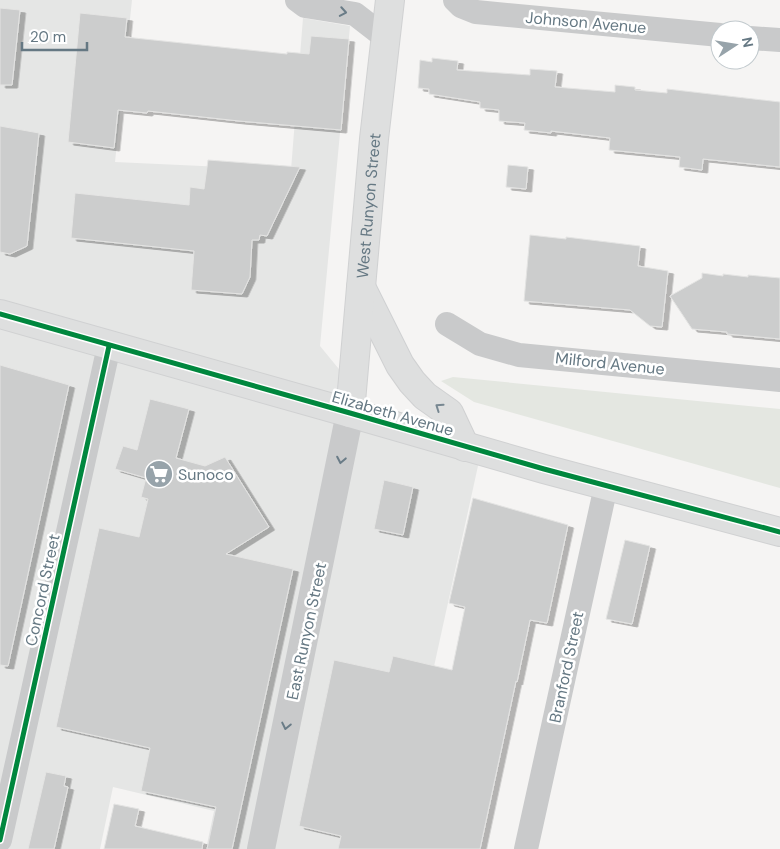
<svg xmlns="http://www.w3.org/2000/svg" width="780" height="849" viewBox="0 0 780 849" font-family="'DM Sans',sans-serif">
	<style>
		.built { fill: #e5e6e5 }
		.green { fill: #e4e7e1 }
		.building { fill: #cccdcd; stroke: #e4e4e3; filter: url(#shadow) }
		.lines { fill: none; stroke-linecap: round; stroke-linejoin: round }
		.secondary-casing { stroke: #d0d1d2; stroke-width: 30 }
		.minor { stroke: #c9cacb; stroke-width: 24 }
		.tertiary { stroke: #c9cacb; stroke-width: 28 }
		.secondary { stroke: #dedfdf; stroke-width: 28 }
		.cycleway-casing { stroke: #fff; stroke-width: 8 }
		.cycleway { stroke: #00873e; stroke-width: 5 }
		.oneway { stroke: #6a7c87 }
		.oneway2 { stroke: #778791 }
		.labels { text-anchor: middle; stroke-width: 5; stroke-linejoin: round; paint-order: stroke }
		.street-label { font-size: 16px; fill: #657883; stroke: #fff }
		.poi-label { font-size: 16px; fill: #657883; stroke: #fff; text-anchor: start }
	</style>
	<defs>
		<filter id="shadow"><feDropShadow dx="5.5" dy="3" stdDeviation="0" flood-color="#0004"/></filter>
	</defs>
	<rect width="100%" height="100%" fill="#f5f4f3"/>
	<path class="built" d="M0 0H132L115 162 291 170 303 18 350 26 320 346 375 413 483 443 394 849H206L214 811 113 787 100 849H0Z"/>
	<path class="green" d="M453 377 780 409V488L474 402 441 381Z"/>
	<g class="building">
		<path d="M0 8 20 10 12 85H0Z"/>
		<path d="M80 13 127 18 125 37 287 54V52L309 54 311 36 349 39 341 130 239 121 148 111 147 113 118 110 114 148 68 142Z"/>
		<path d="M432 58 458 61 457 70 530 75V69L557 71 555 87 615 92V85L635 87V90L667 93V89L780 102V167L703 159 702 170 679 167 680 157 609 150 610 138 551 131V133L524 130 525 123 499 121V110L480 108V102L429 94V89L418 88 420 60 432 62Z"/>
		<path d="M0 126 39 133 27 246 10 254 0 252Z"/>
		<path d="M208 160 300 167 267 236 260 235 259 240H252L250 277 242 294 191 290 194 251 71 238 75 193 189 205 190 187 204 189Z"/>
		<path d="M508 165 528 167 526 189 506 187Z"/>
		<path d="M530 235 566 239V237L640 246 638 266 668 271 662 327 650 326 630 310 524 301Z"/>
		<path d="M702 273 723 276V274L748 277V275L780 278V339L727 334V332L692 329 670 296 702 278Z"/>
		<path d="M0 365 69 385 8 666 0 665Z"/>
		<path d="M150 399 189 409 176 458 205 466 225 457 269 527 226 554 293 569 232 849H207L216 807 141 791 150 748 56 727 99 528 139 537 148 499 141 497 146 478 115 469 123 446 137 450Z"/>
		<path d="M384 480 413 487 403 535 374 529Z"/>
		<path d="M473 498 568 525 547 623 530 620 517 682 516 681 480 849H338L341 836 299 826 334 660 389 672 393 656 452 670 465 607 449 603Z"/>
		<path d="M625 540 650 546 632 624 606 619Z"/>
		<path d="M46 772 66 776 64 786 68 787 54 849H28Z"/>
		<path d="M114 804 139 809 135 826 203 842 202 849H104Z"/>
	</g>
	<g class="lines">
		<defs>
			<g id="secondary">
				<path d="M361 287 400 365 412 382 425 396 449 413 465 447"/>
				<path d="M0 314 350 413 544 469 780 532"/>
				<path id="s1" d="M350 413 374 139 390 0"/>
			</g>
		</defs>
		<use href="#secondary" class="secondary-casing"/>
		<g class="minor">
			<path d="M297 0 305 6 355 14 386 38"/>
			<path d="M455 0 461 6 476 12 720 35"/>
			<path d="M750 38 780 40"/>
			<path d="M447 324 480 344 519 355 780 380"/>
			<path d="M0 840 109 346"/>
			<path d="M526 849 606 486"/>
		</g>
		<path class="tertiary" d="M261 849 350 413"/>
		<use href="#secondary" class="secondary"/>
		<defs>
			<g id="cycleway">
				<path d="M0 314 350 413 544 469 780 532"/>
				<path d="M0 840 109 346"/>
			</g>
		</defs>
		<use href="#cycleway" class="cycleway-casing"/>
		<use href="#cycleway" class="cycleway"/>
	</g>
	<defs><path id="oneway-chevron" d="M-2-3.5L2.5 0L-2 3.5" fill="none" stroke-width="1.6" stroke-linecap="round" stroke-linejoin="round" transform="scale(1.25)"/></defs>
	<g class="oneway">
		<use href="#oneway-chevron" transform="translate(343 12) rotate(10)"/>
		<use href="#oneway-chevron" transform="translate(341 460) rotate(101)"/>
		<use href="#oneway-chevron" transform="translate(286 726) rotate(102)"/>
	</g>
	<use class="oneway2" href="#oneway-chevron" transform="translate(439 407) rotate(-145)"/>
	<defs>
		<symbol id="supermarket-disc" viewBox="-11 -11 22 22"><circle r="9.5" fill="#97a3aa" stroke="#fff"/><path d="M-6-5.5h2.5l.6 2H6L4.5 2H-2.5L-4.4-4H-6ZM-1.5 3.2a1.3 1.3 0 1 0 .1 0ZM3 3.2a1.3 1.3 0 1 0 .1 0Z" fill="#fff"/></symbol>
	</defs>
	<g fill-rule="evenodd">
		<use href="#supermarket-disc" x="143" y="458" width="32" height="32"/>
	</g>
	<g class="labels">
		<g class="street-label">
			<text transform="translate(586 22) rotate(5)" y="6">Johnson Avenue</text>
			<text dy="6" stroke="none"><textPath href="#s1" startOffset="208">West Runyon Street</textPath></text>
			<text transform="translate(610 363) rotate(6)" y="6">Milford Avenue</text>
			<text transform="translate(393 413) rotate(16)" y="6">Elizabeth Avenue</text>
			<text transform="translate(42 590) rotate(-78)" y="6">Concord Street</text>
			<text transform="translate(306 631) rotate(-78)" y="6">East Runyon Street</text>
			<text transform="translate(566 667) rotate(-78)" y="6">Branford Street</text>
		</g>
		<g class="poi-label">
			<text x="178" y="480">Sunoco</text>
		</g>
	</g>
	<g transform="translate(735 45) rotate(78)"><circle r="24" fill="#ffffff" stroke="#c1c9cd"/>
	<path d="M0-4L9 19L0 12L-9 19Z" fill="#97a3aa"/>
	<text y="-8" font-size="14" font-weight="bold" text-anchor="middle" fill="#657883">N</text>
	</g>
	<path d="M22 42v8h65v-8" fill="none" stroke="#657883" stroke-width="2.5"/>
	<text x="30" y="42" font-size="15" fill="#657883" stroke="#ffffff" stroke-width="4" paint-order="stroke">20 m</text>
</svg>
